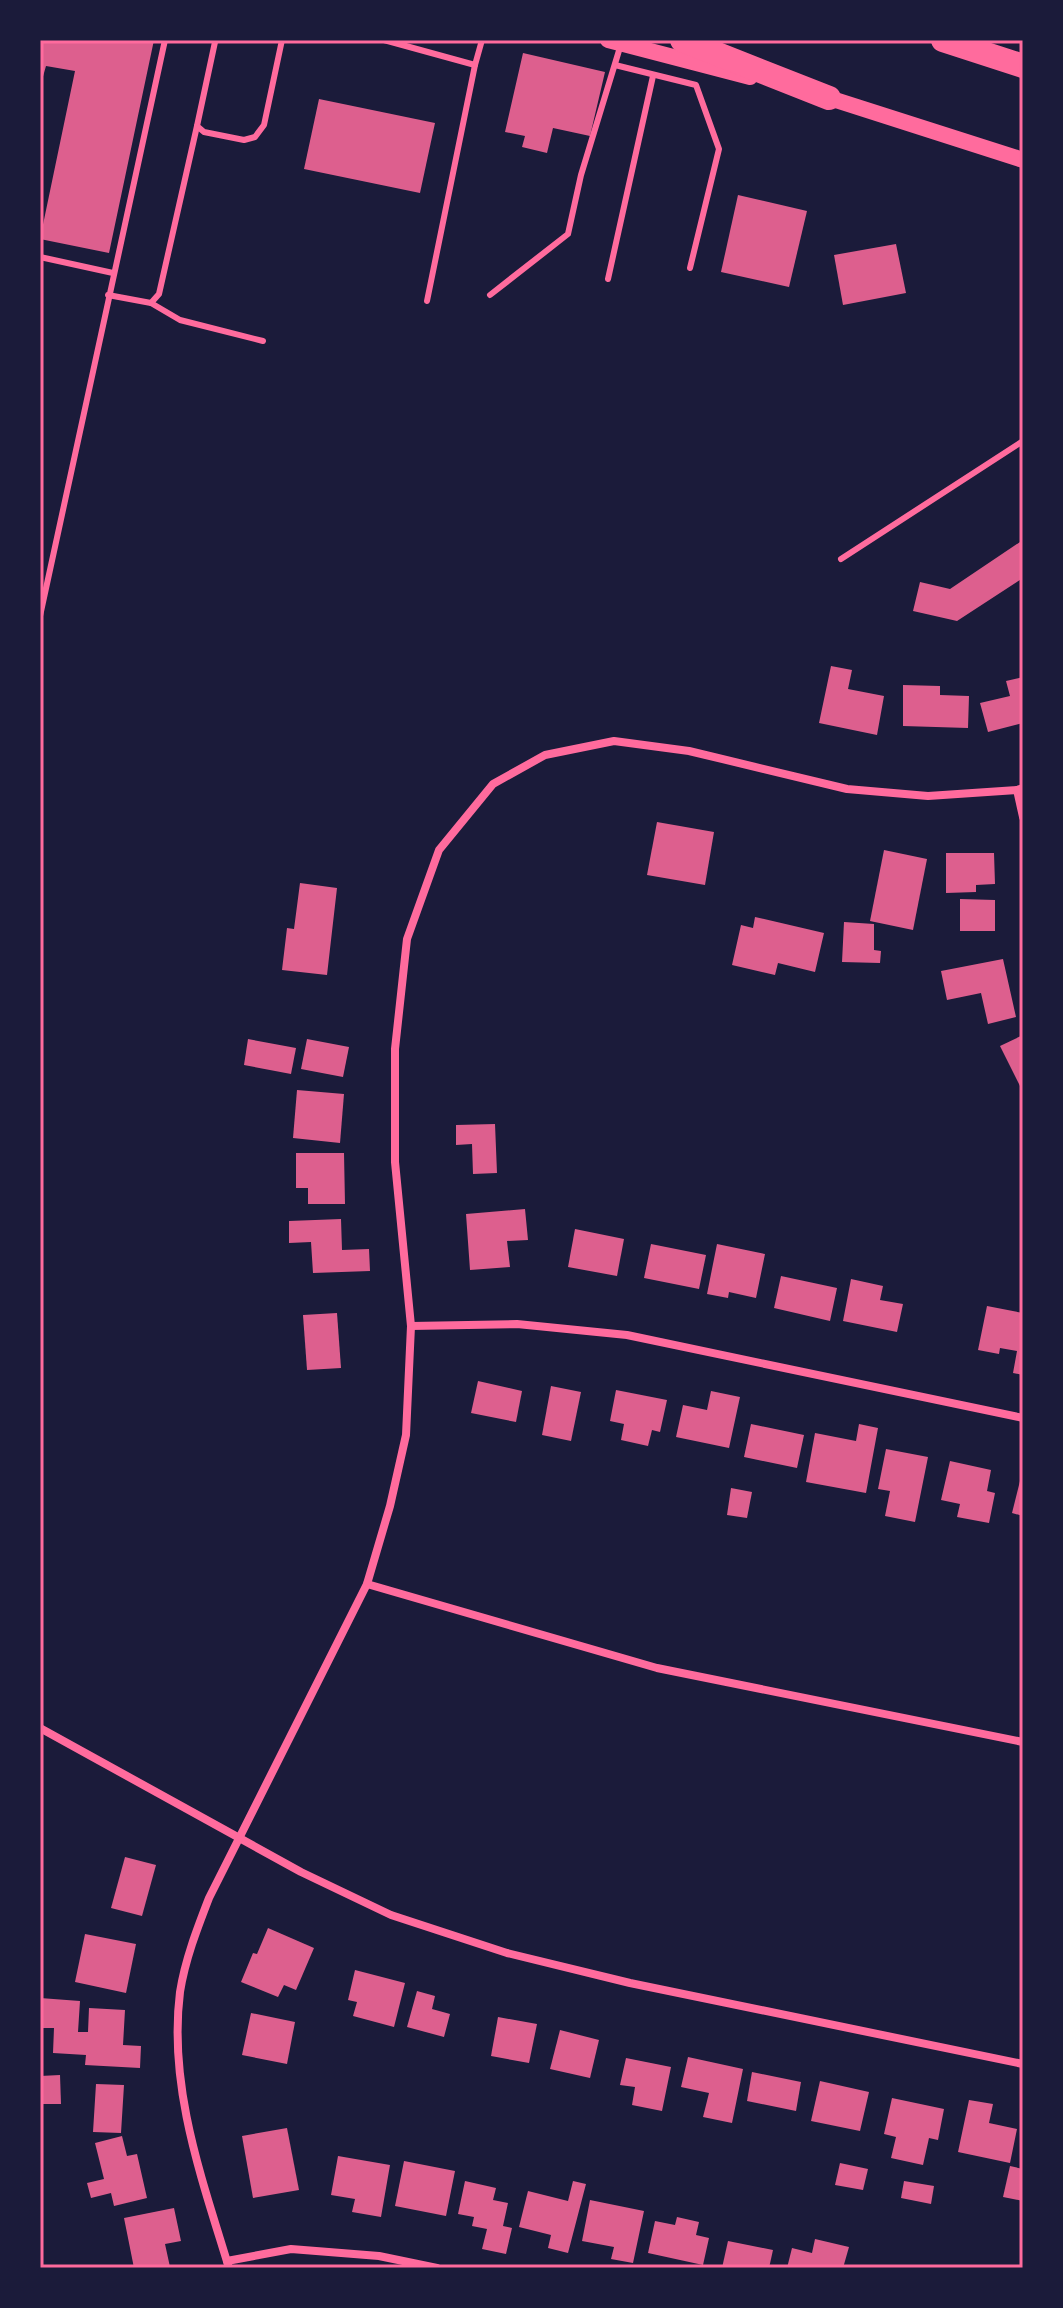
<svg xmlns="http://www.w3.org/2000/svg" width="1063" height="2308" viewBox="0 0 1063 2308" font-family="Manrope,sans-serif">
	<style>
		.building { fill: #dd5f8e }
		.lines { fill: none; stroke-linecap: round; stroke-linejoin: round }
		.service { stroke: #ff6b9d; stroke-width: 6 }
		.minor { stroke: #ff6b9d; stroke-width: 8 }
		.secondary { stroke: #ff6b9d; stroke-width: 16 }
		.motorway { stroke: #ff6b9d; stroke-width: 24 }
		.neatline { fill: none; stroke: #ff6b9d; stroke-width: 3 }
	</style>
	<rect width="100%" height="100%" fill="#1b1b3a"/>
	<g class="building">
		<path d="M40 40H154L109 253 40 239 75 71 46 66 40 87Z"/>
		<path d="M523 53 605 72 590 136 553 128 547 153 522 147 525 136 505 132Z"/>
		<path d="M319 99 435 123 420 193 304 169Z"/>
		<path d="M738 195 807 211 789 287 721 272Z"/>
		<path d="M896 244 906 293 843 305 834 255Z"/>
		<path d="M1023 540V578L957 621 913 611 920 582 950 589Z"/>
		<path d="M831 666 852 670 848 689 884 696 877 735 819 723Z"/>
		<path d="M1023 677V723L988 732 980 703 1010 696 1006 681Z"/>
		<path d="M903 685 940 686V695L969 696 968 728 903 726Z"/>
		<path d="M657 822 714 832 705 885 647 875Z"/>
		<path d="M884 850 927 859 913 930 870 921Z"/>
		<path d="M946 853H994L995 884 976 885V892L946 893Z"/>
		<path d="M300 883 337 888 327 975 282 970 287 928 294 929Z"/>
		<path d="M960 899 995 900V931H960Z"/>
		<path d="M755 917 824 933 815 972 778 963 775 975 732 965 741 925 753 928Z"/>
		<path d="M844 922 874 924V950L881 951 880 963 842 962Z"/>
		<path d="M1003 959 1016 1017 988 1024 981 993 947 1000 941 971Z"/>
		<path d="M1023 1035V1092L1000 1046Z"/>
		<path d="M248 1039 296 1048 291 1074 244 1065Z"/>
		<path d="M307 1039 349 1047 343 1077 301 1069Z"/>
		<path d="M297 1090 344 1094 340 1143 293 1138Z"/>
		<path d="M495 1124 497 1173 473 1174 472 1144 456 1145V1125Z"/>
		<path d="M296 1153H344L345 1204H308V1188H296Z"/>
		<path d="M525 1209 528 1240 507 1241 510 1267 470 1270 466 1214Z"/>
		<path d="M341 1219 342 1250 369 1249 370 1271 313 1273 311 1242 289 1243V1221Z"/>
		<path d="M575 1229 624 1239 617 1276 568 1267Z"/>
		<path d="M651 1244 706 1255 699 1289 644 1278Z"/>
		<path d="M717 1244 765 1254 756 1298 729 1292 728 1298 707 1294Z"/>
		<path d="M781 1276 837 1288 830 1321 774 1308Z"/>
		<path d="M851 1279 883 1286 880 1300 903 1304 897 1332 843 1321Z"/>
		<path d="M987 1306 1023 1313V1375L1013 1373 1017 1351 1000 1348 999 1354 978 1350Z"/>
		<path d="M337 1313 341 1368 307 1370 303 1315Z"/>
		<path d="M478 1381 522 1391 516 1422 471 1413Z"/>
		<path d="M551 1386 581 1392 571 1441 542 1435Z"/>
		<path d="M616 1390 667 1400 660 1432 652 1430 648 1446 621 1440 624 1424 610 1421Z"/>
		<path d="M711 1391 740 1397 729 1448 676 1437 683 1405 707 1410Z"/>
		<path d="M751 1424 804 1435 797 1468 744 1457Z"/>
		<path d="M859 1424 878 1428 866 1493 806 1482 815 1433 856 1441Z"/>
		<path d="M886 1449 928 1457 915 1522 885 1516 890 1491 878 1489Z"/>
		<path d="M950 1461 991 1470 987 1491 995 1493 989 1523 957 1517 960 1504 941 1500Z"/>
		<path d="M1022 1473H1023V1516L1012 1513Z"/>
		<path d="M731 1488 752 1492 747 1518 727 1515Z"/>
		<path d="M125 1857 156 1865 142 1916 111 1908Z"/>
		<path d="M268 1928 314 1948 296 1990 284 1985 278 1997 241 1982 253 1953 257 1954Z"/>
		<path d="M85 1934 136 1944 126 1993 75 1982Z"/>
		<path d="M355 1970 405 1983 394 2027 353 2016 357 2002 348 2000Z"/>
		<path d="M417 1991 435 1996 432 2009 450 2014 444 2037 407 2027Z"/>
		<path d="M40 1998 80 2001 78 2032H88L89 2008 125 2010 123 2045 141 2046 140 2068 85 2065 86 2055 53 2053 54 2028H40Z"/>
		<path d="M251 2013 295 2022 287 2064 242 2055Z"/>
		<path d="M498 2017 537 2024 529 2063 491 2056Z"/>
		<path d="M560 2030 599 2040 590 2078 550 2069Z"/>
		<path d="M688 2057 743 2069 732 2123 703 2117 709 2093 681 2087Z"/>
		<path d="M626 2058 671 2067 662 2111 632 2105 635 2087 620 2085Z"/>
		<path d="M752 2072 801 2082 796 2111 747 2101Z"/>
		<path d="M60 2075 61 2104H40V2076Z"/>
		<path d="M820 2081 869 2092 860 2131 811 2121Z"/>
		<path d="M96 2084 124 2085 121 2133 93 2132Z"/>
		<path d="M892 2098 944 2109 938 2140 929 2138 923 2165 891 2158 896 2137 884 2134Z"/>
		<path d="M969 2100 993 2104 989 2123 1017 2129 1010 2163 958 2152Z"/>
		<path d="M287 2128 299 2190 253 2198 242 2136Z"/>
		<path d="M122 2136 127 2156 137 2154 147 2198 114 2206 111 2193 91 2198 87 2183 104 2179 95 2143Z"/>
		<path d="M338 2156 390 2165 381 2217 352 2212 355 2199 331 2195Z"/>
		<path d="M404 2161 455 2171 446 2216 395 2206Z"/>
		<path d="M840 2163 868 2169 863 2190 835 2185Z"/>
		<path d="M1010 2166 1023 2169V2201L1003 2197Z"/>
		<path d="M465 2181 496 2188 493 2200 508 2203 503 2226 512 2228 506 2254 482 2249 487 2229 472 2226 474 2217 458 2214Z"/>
		<path d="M573 2181 586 2184 568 2253 548 2248 551 2235 519 2227 528 2191 568 2201Z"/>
		<path d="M904 2181 934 2186 931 2204 901 2198Z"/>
		<path d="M590 2200 644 2211 633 2263 611 2259 614 2247 582 2241Z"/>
		<path d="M174 2208 181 2241 165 2244 170 2267 134 2268 124 2218Z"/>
		<path d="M677 2217 699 2222 696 2235 709 2238 703 2265 648 2253 655 2221 675 2225Z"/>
		<path d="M815 2239 849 2247 843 2268H787L792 2248 812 2253Z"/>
		<path d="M728 2241 773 2250 769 2268H722Z"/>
	</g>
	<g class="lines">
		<g class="service">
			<path d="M384 40 475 65 482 40"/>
			<path d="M215 42 197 126 204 132 244 140 255 137 264 125 282 40"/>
			<path d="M615 65 696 85 719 149 690 268"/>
			<path d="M40 257 113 273"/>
			<path d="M608 279 653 76"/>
			<path d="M108 295 151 303 159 294 197 126"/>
			<path d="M490 295 568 234 581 175 621 44"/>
			<path d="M427 301 475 65"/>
			<path d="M151 303 180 320 263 341"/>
			<path d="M841 559 1023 441"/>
			<path d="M40 616 165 40"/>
		</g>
		<g class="minor">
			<path d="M1017 790 1023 817"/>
			<path d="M411 1326 517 1324 627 1335 1023 1418"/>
			<path d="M367 1584 657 1668 1023 1742"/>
			<path d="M40 1728 301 1872 391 1915 507 1953 630 1983 1023 2064"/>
			<path d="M227 2261 291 2249 379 2256 437 2268"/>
			<path d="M229 2268C202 2179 168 2087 180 1992 185 1960 197 1929 209 1898L367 1584 390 1506 406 1435 411 1326 395 1162V1049L407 939 439 850 493 784 545 755 614 741 689 751 847 789 928 796 1017 790 1023 788"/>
		</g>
		<g class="secondary">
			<path d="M608 40 750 77"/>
			<path d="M823 96 1023 160"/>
		</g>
		<g class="motorway">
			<path d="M682 40 829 98"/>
			<path d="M943 40 1023 66"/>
		</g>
	</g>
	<rect width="1063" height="2308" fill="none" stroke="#1b1b3a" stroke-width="84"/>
	<rect x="42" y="42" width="979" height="2224" class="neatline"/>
</svg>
